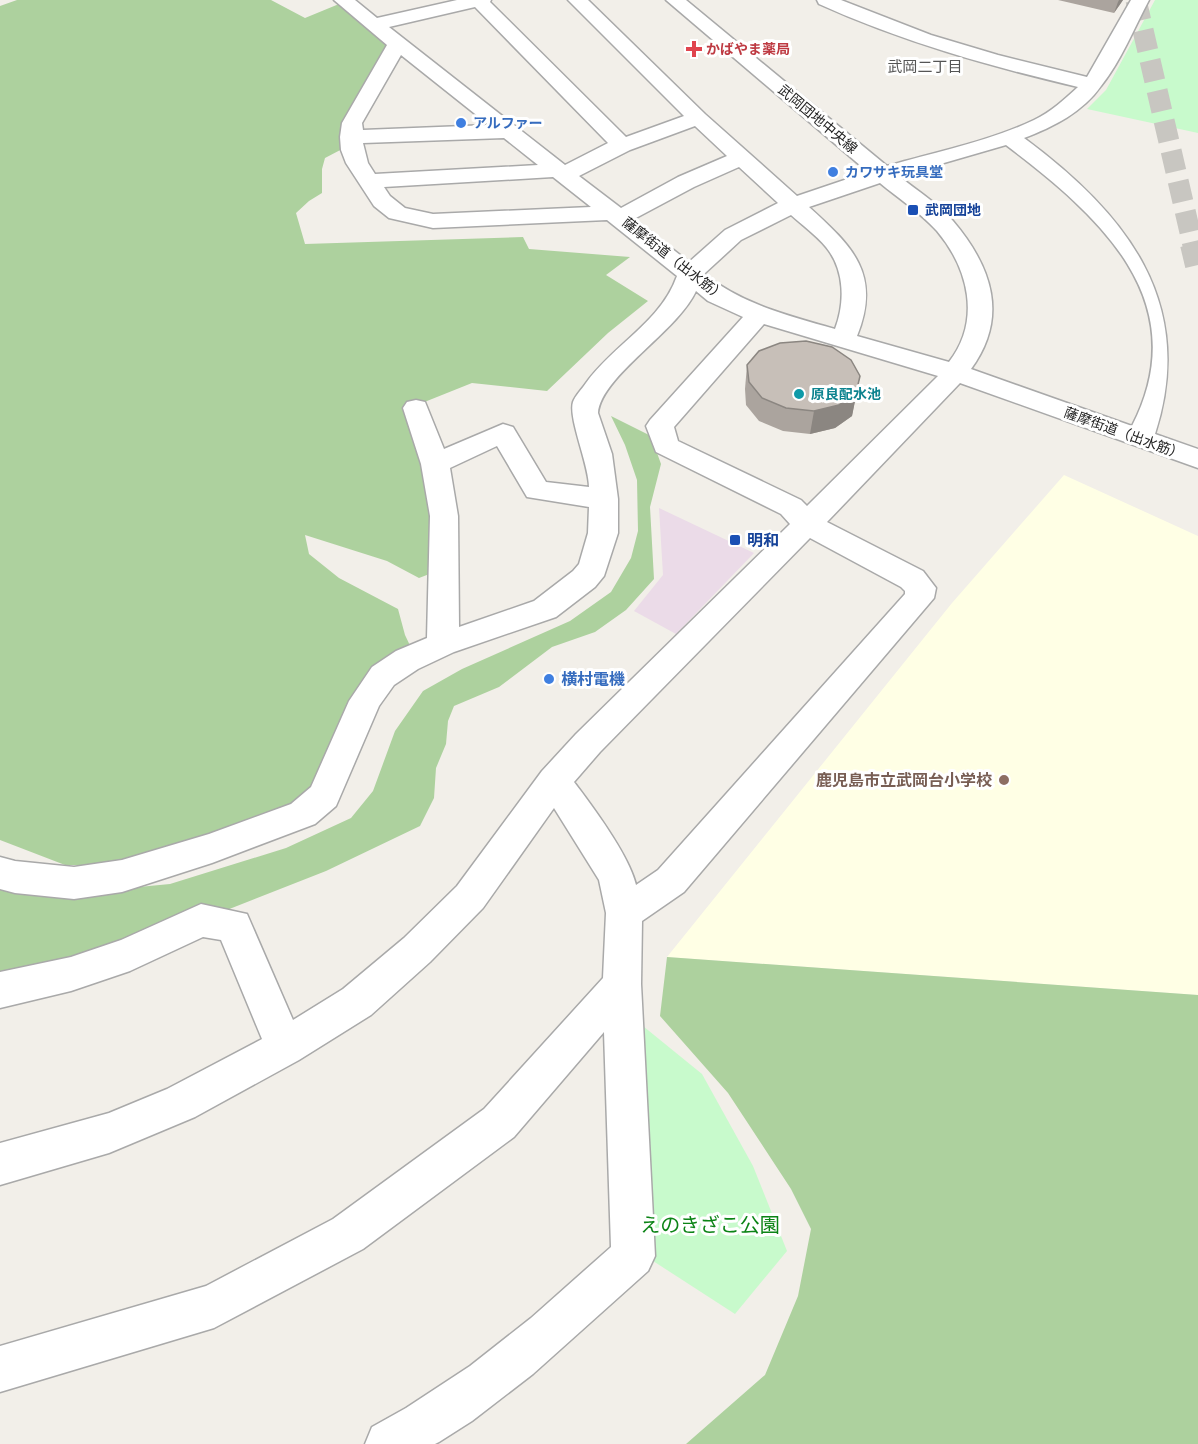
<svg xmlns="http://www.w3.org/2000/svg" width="1198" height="1444" viewBox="0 0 1198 1444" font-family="Quicksand,'Noto Sans JP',sans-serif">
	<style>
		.industrial { fill: #ebdbe8 }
		.education { fill: #ffffe5 }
		.forest { fill: #add19e }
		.park { fill: #c8facc }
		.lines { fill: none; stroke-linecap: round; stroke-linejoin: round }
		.highway-tunnel-far1 { stroke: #c8c6c1; stroke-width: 21; stroke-dasharray: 21 10; stroke-linecap: butt }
		.highway-tunnel { stroke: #c8c6c1; stroke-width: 26; stroke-dasharray: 26 14; stroke-linecap: butt }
		.minor-casing { stroke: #a9a9a9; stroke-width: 3 }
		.minor { fill: #fff; fill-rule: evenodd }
		.wall { fill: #aba49e }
		.shaded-wall { fill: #8b8681 }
		.building { fill: #c7bfb8; stroke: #8b8681; stroke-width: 1.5 }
		.health-dot { fill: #e0444e; stroke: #fff; stroke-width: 2 }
		.shop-dot { fill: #3f7fe0; stroke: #fff; stroke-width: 2 }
		.transit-dot { fill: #1a4fb4; stroke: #fff; stroke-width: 2 }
		.culture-dot { fill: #0f9aa8; stroke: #fff; stroke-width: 2 }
		.education-dot { fill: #8d6e63; stroke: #fff; stroke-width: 2 }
		.labels { text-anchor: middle; stroke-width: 6; stroke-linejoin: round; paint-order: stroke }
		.far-health-label { font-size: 14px; font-weight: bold; fill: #be3a42; stroke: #fff; text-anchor: start }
		.far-street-label { font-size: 14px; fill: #222; stroke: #fff }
		.far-shop-label { font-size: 14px; font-weight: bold; fill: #366cbe; stroke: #fff; text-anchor: start }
		.far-transit-label { font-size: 14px; font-weight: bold; fill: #164399; stroke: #fff; text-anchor: start }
		.far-culture-label { font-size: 14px; font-weight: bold; fill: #0d838f; stroke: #fff; text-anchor: start }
		.far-neighbourhood-label { font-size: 15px; fill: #555; stroke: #fff }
		.transit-label { font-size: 16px; font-weight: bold; fill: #164399; stroke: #fff; text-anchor: start }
		.shop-label { font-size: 16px; font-weight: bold; fill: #366cbe; stroke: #fff; text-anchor: start }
		.education-label { font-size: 16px; font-weight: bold; fill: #785e54; stroke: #fff; text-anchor: end }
		.near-park-label { font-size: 20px; fill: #0c8416; stroke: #fff }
	</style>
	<rect width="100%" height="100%" fill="#f2efe9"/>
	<path class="industrial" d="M659 508 754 553 676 634 634 611 663 575Z"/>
	<path class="education" d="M1064 475 1198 536V995L667 957 952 603Z"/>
	<g class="forest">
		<path d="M17 0H271L305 18 339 4 394 43 346 147 325 158 322 169V193L309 201 296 213 305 244 523 237 529 249 630 257 606 275 648 301 608 333 547 391 472 383 412 407 445 568 419 578 387 561 305 535 309 554 339 578 398 609 405 635 415 656 392 672 359 742 293 808 124 865H65L0 840V6Z"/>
		<path d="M611 416 651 436 661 464 650 507 654 579 626 610 595 632 552 647 499 687 454 706 448 721 446 744 436 768 434 798 420 826 326 871 166 934 32 975 0 972V882L87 892 170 884 286 848 351 818 373 791 395 731 423 691 462 669 570 621 611 592 631 558 638 531 637 480 625 445Z"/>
		<path d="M667 957 1198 995V1444H686L765 1375 798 1296 811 1229 791 1189 728 1093 660 1016Z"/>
	</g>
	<g class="park">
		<path d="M1155 0H1198V133L1087 109 1106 90Z"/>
		<path d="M638 1022 702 1074 753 1166 787 1251 735 1314 650 1259Z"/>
	</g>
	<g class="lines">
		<path class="highway-tunnel-far1" d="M1136 0 1193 245"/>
		<path class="highway-tunnel" d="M1193 244 1198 265"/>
		<defs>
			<path id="minor" d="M334 0H355L377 18 457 0H491L490 2 626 137 684 116 568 0H588L705 114 797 196 868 172 666 0H686L887 166C935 152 988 142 1034 120 1051 112 1065 99 1078 87 989 66 903 42 819 4L817 0H841L931 35 998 55 1087 77 1131 0H1149C1134 28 1121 61 1101 86 1083 112 1053 127 1024 138 1124 212 1198 301 1155 434L1198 449V468L960 383 827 522 923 571 936 588 934 598 684 892 642 921 641 984 655 1256 648 1271 533 1374 472 1421 439 1442 435 1444H365L372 1427 406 1408 470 1366 531 1318 611 1247 604 1032 514 1137 363 1249 214 1328 0 1392V1346L206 1286 333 1219 484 1109 603 978 606 913 599 880 554 808 483 908 430 962 371 1015 299 1060 195 1117 109 1153 0 1185V1143L109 1113 167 1089 262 1039 221 940 203 937 130 971 71 991 0 1008V972L71 957 121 940 201 904 247 914 293 1020 343 989 404 938 457 886 542 771 576 734 790 524 781 514 656 452 646 426 650 420 743 317 708 301 696 291C678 331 601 376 598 413L612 454 618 499V533L604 576 595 587 556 617 454 652 418 669 394 685 379 706 336 806 315 824 212 863 122 892 74 899 15 893 0 889V857L15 861 74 867 122 860 209 834 291 804 311 787 349 701 372 667 396 651 427 638 430 516 421 464 403 408 407 402 416 400 425 402 444 449 503 424 513 427 546 482 589 487C589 465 568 418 573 402 575 396 582 389 586 383 613 345 661 322 677 276L607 220 433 228 389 218 374 206 346 163 341 150 340 137 342 123 387 45ZM475 7 608 143 565 165 389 27ZM401 55 489 125 363 130 362 123ZM695 126 727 156 678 177 621 208 579 176 630 150ZM504 138 538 165 375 174 368 163 363 143ZM1006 145C1097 214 1197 300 1132 426L971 369C1009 317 992 267 953 221 939 204 917 191 899 176ZM739 167 778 203 725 230 689 262 634 219 694 187ZM553 177 591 207 433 214 405 208 390 196 384 187ZM880 183C898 198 921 213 937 231 969 269 981 321 949 362L857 336C882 274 852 246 809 207ZM791 215C802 225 816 235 826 247 845 270 845 303 835 329 787 315 744 305 704 274L741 240ZM764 324 938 376 807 506 801 500 678 441 674 427ZM497 446 527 497 589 507 588 533 579 564 573 571 534 601 459 627 458 516 450 468ZM810 538 901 587 905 591V594L658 870 636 885C629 855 593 807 574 782L600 752Z"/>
		</defs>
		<use href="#minor" class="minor-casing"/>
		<use href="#minor" class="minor"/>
	</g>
	<g class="wall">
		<path d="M1058 0H1123L1114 13Z"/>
		<path d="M747 365 860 376 852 416 835 428 810 434 783 431 759 421 746 405 745 389Z"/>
	</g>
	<g class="shaded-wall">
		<path d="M1119 0H1123L1114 13 1118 2Z"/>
		<path d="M860 376 852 416 835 428 810 434 814 411Z"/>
	</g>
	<path class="building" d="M806 341 832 347 851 360 860 376 856 393 839 405 814 411 786 408 762 398 749 382 747 365 759 351 780 343Z"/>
	<path class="health-dot" d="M691 40h6v6h6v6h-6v6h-6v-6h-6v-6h6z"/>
	<g class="shop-dot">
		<circle cx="461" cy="123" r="6"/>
		<circle cx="833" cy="172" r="6"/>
		<circle cx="549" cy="679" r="6"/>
	</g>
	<g class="transit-dot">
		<rect x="907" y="204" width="12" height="12" rx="3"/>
		<rect x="729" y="534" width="12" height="12" rx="3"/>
	</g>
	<circle class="culture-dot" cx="799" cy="394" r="6"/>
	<circle class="education-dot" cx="1004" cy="780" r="6"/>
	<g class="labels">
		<g class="far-health-label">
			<text x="706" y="54">かばやま薬局</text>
		</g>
		<g class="far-street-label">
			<text transform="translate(818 119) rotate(40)" y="5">武岡団地中央線</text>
			<text transform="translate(674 259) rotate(38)" y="5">薩摩街道（出水筋）</text>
			<text transform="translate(1124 433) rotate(20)" y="5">薩摩街道（出水筋）</text>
		</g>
		<g class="far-shop-label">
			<text x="473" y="128">アルファー</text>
			<text x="845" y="177">カワサキ玩具堂</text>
		</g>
		<g class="far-transit-label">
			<text x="925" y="215">武岡団地</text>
		</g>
		<g class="far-culture-label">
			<text x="811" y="399">原良配水池</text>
		</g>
		<g class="far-neighbourhood-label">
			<text x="925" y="72">武岡二丁目</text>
		</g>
		<g class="transit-label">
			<text x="747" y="546">明和</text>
		</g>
		<g class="shop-label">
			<text x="561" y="685">横村電機</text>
		</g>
		<g class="education-label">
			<text x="992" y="786">鹿児島市立武岡台小学校</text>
		</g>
		<g class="near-park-label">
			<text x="710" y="1232">えのきざこ公園</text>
		</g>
	</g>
</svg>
